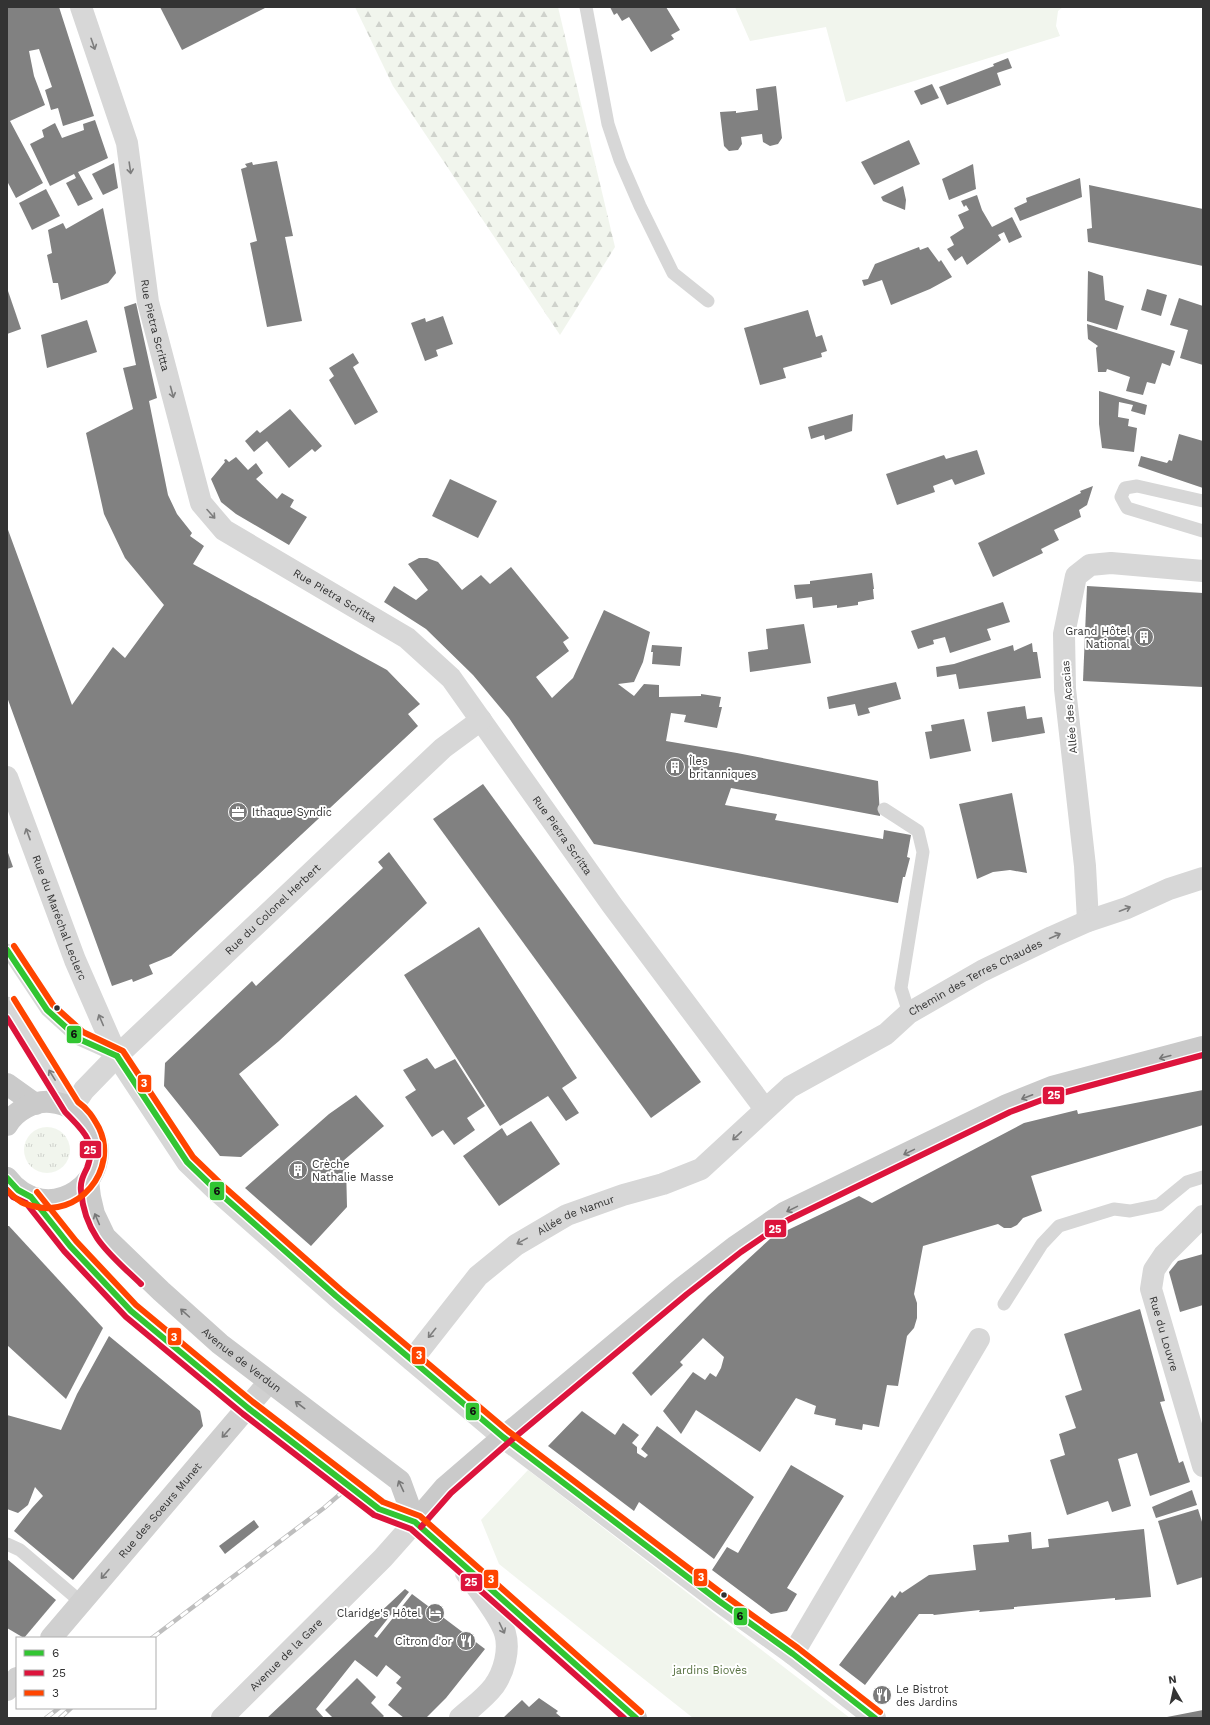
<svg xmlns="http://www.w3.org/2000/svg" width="1210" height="1725" viewBox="0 0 1210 1725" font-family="'Work Sans',sans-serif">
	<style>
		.grass { fill: url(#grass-tufts) }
		.forest { fill: url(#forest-firs) }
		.park { fill: #f1f5ed }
		.building { fill: #818181 }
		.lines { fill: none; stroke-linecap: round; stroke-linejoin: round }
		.lane { stroke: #d7d7d7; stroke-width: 13 }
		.street { stroke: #d7d7d7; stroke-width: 22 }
		.secondary { stroke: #d0d0d0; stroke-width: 22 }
		.primary { stroke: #cacaca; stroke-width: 22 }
		.rail-casing { stroke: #bebebe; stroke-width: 4.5 }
		.rail { stroke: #fff; stroke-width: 3; stroke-dasharray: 9; stroke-linecap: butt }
		.bus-1-casing { stroke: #fff; stroke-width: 9 }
		.bus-2-casing { stroke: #fff; stroke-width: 9 }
		.bus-3-casing { stroke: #fff; stroke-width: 9 }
		.bus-1 { stroke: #32c532; stroke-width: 6 }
		.bus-2 { stroke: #dc143c; stroke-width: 6 }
		.bus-3 { stroke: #ff4500; stroke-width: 6 }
		.oneway { stroke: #7d7d7d }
		.oneway2 { stroke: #777 }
		.oneway3 { stroke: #7a7a7a }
		.bus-dot { fill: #333; stroke: #fff; stroke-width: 1.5 }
		.labels { text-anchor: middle; stroke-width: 4; stroke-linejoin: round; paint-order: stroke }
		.street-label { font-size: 11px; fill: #333; stroke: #fff }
		.poi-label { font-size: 11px; fill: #333; stroke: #fff; text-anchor: start }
		.park-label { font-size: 11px; fill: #56703f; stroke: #fff }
		.line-badge { stroke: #fff; stroke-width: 1.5 }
		.badge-label { font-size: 11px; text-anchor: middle; font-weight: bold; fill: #fff }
		.pale-badge-label { font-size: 11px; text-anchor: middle; font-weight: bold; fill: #111 }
	</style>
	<defs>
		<pattern id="grass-tufts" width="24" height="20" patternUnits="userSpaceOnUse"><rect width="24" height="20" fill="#f1f5ed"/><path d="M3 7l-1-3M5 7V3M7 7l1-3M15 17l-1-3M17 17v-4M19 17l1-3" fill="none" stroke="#cfd2cc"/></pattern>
		<pattern id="forest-firs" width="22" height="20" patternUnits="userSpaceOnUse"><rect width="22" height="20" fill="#f1f5ed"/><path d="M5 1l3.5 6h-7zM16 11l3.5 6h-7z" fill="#cfd2cc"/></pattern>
	</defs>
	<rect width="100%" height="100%" fill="#fff"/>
	<circle class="grass" cx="47" cy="1150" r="23"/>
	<path class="forest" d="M355 7H558L615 247 560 335 393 86Z"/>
	<g class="park">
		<path d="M735 7H1063L1058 11 1056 26 1060 36 846 102 826 27 750 41Z"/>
		<path d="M528 1470 850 1718H693L499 1564 481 1520Z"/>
	</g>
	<g class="building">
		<path d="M7 7H59L94 116 63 126 58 108 51 110 49 103 45 90 52 87 39 49 29 51 34 76 45 105 10 121 43 183 16 198 7 181Z"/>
		<path d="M160 7H267L182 50Z"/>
		<path d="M610 7H666L680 30 671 35 674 39 651 52 629 17 622 21 617 13 614 15Z"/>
		<path d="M1008 58 1012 68 997 73 1001 85 947 105 939 87 994 66 993 64Z"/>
		<path d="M932 84 939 98 921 105 914 91Z"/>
		<path d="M776 86 782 138 778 144 770 146 763 142 762 134 741 137 742 144 738 150 729 151 724 146 720 112 736 111V113L758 110 756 89Z"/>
		<path d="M95 120 108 158 78 172 93 199 78 206 66 183 76 178 74 174 50 186 30 144 44 137 42 130 55 123 62 138 84 130 83 124Z"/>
		<path d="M909 140 920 164 874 185 861 162Z"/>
		<path d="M277 161 293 236 285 237 302 321 267 327 250 243 257 241 241 169 247 167 245 164 252 162 253 165Z"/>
		<path d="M114 163 118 188 103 195 92 174Z"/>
		<path d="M973 164 976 189 949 200 942 179Z"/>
		<path d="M1080 178 1082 197 1020 221 1014 208 1027 202 1026 198Z"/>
		<path d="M1089 185 1203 209V266L1088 242 1087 229 1092 228Z"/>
		<path d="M903 186 906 200 905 210 883 201 881 197Z"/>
		<path d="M46 189 60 216 32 230 19 203Z"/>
		<path d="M977 195 982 210 992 227 1012 217 1022 237 1009 243 1004 232 998 235 1001 240 967 265 962 256 955 261 947 249 954 245 950 237 964 228 958 215 969 210 966 205 964 207 961 201Z"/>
		<path d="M103 208 116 273 108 283 61 300 58 283H53L47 255 52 253 48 230 63 223 66 229Z"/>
		<path d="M919 247 920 250 928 247 939 262 941 260 952 277 930 289 891 305 882 280 864 286 862 280 868 279 875 264Z"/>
		<path d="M1088 271 1103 276 1105 300 1124 306 1117 330 1087 321Z"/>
		<path d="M7 288 21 329 7 334Z"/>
		<path d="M1147 289 1167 295 1161 316 1141 310Z"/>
		<path d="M1179 298 1203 306V365L1180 358 1188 330 1170 325Z"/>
		<path d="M136 303 157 398 149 401 168 495 177 514 192 533 190 536 204 546 193 564 387 670 420 704 408 714 418 726 171 956 149 965 153 974 133 982 132 979 112 986 7 697V527L72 705 113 647 125 658 164 605 125 558 104 514 86 433 133 409 123 368 136 365 124 307Z"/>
		<path d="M808 310 816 337 822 335 827 351 821 353 822 357 783 368 786 378 760 385 744 328Z"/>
		<path d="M443 316 453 344 436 350 438 356 425 361 411 323 425 318 426 322Z"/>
		<path d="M87 320 97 352 47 368 41 335Z"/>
		<path d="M1087 324 1175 351 1170 366 1162 363 1155 384 1147 382 1143 395 1126 391 1130 377 1107 369 1106 372H1098L1096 348 1098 346 1088 339Z"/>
		<path d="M353 353 359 363 353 367 378 412 355 425 329 380 334 376 329 368Z"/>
		<path d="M1099 391 1147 405 1145 415 1131 411 1133 405 1119 402 1118 417 1129 419 1128 426 1137 428 1134 452 1102 448 1099 424Z"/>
		<path d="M290 409 322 446 315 452 312 449 289 468 267 441 254 452 245 441 257 430 260 433Z"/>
		<path d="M853 414 852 431 825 440 824 435 811 439 808 427Z"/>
		<path d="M1179 434 1203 441V488L1138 466 1141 456 1167 463 1169 460 1172 461Z"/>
		<path d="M977 450 985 474 955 485 952 479 933 486 935 492 897 505 886 474 944 455 946 459Z"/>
		<path d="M236 457 248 470 256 463 263 473 256 479 277 499 282 493 294 500 290 507 307 517 289 545 236 514 221 502 211 479 225 462 224 460 226 459 229 462Z"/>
		<path d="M450 479 497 501 478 538 432 516Z"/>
		<path d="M1093 486 1087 505 1079 510 1081 517 1054 530 1059 540 1041 549 1043 553 993 577 978 543 1081 493 1080 491Z"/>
		<path d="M419 558H427L438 562 462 590 481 575 490 584 511 567 569 638 563 642 569 651 536 677 552 698 573 678 604 610 650 632 643 662 634 682 618 684 634 696 644 684 659 685V697L701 696V694L721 697 719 707H722L717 728 684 722 686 715 671 713 666 741 737 753 878 781 880 816 731 788 725 805 777 814 775 820 883 839 884 830 911 835 907 857 910 858 905 877H903L898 903 594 844 509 718 473 675 426 629 384 602 394 586 416 600 428 590 408 564Z"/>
		<path d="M872 573 874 589H873L874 599 858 602V605L837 608V605L813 608 812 597 796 599 794 585 810 584V581Z"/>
		<path d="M1087 586 1203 593V687L1083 681Z"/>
		<path d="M1003 602 1010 622 987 629 991 640 950 653 945 637 933 640 934 644 918 649 911 631Z"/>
		<path d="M804 624 811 663 750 672 748 652 768 649 766 629Z"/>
		<path d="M1032 643 1033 652H1037L1041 678 959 689 956 674 937 677 936 667 954 664 1013 645 1014 651Z"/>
		<path d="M652 645 682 647 680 666 652 664 653 652H651Z"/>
		<path d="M896 682 901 699 868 708 870 713 858 716 855 704 829 709 827 697Z"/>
		<path d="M1025 706 1027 719 1042 717 1045 733 992 742 987 712Z"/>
		<path d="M964 719 971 751 930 759 925 732 932 731 931 725Z"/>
		<path d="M483 784 701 1082 651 1118 433 819Z"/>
		<path d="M1012 793 1027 873 1010 870 993 872 977 879 959 804Z"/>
		<path d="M7 850 13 867 7 869Z"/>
		<path d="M389 852 427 903 279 1041 239 1074 279 1125 241 1157 220 1156 164 1086 165 1063 252 981 256 986 383 868 378 862Z"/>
		<path d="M479 927 577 1078 562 1088 579 1113 566 1121 548 1096 500 1126 404 975Z"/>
		<path d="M427 1058 435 1069 455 1059 485 1106 467 1118 475 1130 454 1145 443 1130 432 1137 405 1097 416 1090 403 1070Z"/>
		<path d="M1203 1090V1125L1031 1176 1042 1211 1023 1218 1017 1225 1011 1228H1004L998 1224 923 1246 914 1294 917 1303V1318L914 1328 907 1336 898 1386 887 1385 879 1427 863 1424 862 1430 835 1425 836 1419 814 1414 816 1406 796 1398 760 1452 696 1410 681 1434 663 1411 693 1372 705 1380 710 1373 716 1377 721 1368 724 1357 703 1338 680 1362 683 1365 651 1396 632 1373 708 1296 771 1238 859 1196 872 1203 1024 1123 1077 1110 1078 1114Z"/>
		<path d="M356 1095 384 1126 343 1161 346 1165 347 1207 311 1246 245 1188 329 1114Z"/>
		<path d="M531 1121 560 1164 499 1206 463 1156 502 1128 507 1136Z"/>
		<path d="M7 1226H9L103 1328 66 1399 7 1345Z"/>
		<path d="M1203 1254V1305L1180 1312 1169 1272 1178 1261Z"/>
		<path d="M1140 1309 1165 1401 1160 1402 1179 1463 1183 1461 1190 1482 1150 1496 1137 1453 1118 1459 1131 1506 1112 1512 1108 1501 1067 1515 1050 1460 1065 1455 1059 1434 1076 1428 1065 1396 1082 1390 1064 1334Z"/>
		<path d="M109 1336 200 1411 203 1426 73 1580 14 1531 32 1508 43 1496 35 1487 28 1505 18 1513 7 1509V1415L61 1430 77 1394Z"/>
		<path d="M582 1411 615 1435 623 1423 639 1435 632 1443 637 1447V1453L645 1458 648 1455 641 1449 657 1426 754 1497 714 1559 639 1502 634 1511 548 1446Z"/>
		<path d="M791 1465 844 1496 787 1588 797 1594 787 1611 771 1614 712 1570 727 1547 738 1553Z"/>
		<path d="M1192 1490 1197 1505 1156 1518 1152 1507Z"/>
		<path d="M1198 1509 1203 1525V1577L1177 1585 1158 1521Z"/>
		<path d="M254 1520 259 1527 225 1554 219 1546Z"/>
		<path d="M1144 1529 1151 1597 1115 1600V1598L1014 1607V1609L979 1612 980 1610 934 1615 933 1614H919L865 1685 839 1665 892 1595 895 1598 900 1591 902 1593 929 1575 976 1570 973 1545 1009 1542 1008 1535 1031 1532 1032 1549 1049 1547 1048 1539Z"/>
		<path d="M7 1559 56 1600 24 1638 7 1628Z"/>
		<path d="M405 1589 409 1592 374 1636 377 1638 412 1594 485 1649 446 1698 426 1718H404L388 1705 402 1688 396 1683 401 1677 386 1665 377 1677 355 1660 316 1709 324 1718H267Z"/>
		<path d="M357 1678 376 1697 371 1703 384 1716 382 1718H333L325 1710Z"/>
		<path d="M539 1698 558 1711 556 1713 562 1718H503L522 1700 529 1707Z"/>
		<path d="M1203 1710V1718H1167V1717Z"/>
	</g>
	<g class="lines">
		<g class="lane">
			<path d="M586 7 608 124 620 160 640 206 673 273 708 301"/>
			<path d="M1203 501 1137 486 1125 488 1121 497 1127 508 1203 531"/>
			<path d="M884 809 918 831 923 852 901 988 909 1013"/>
			<path d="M7 950 47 1010 79 1039 117 1056"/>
			<path d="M7 1003 72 1108"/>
			<path d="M1004 1304 1042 1244 1059 1226 1114 1209 1130 1211 1159 1205 1187 1182 1203 1177"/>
			<path d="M7 1544 20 1550 81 1602"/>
		</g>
		<g class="street">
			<path id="s1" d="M81 7 127 143 148 302 201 503 224 530 407 638 451 678 612 905 765 1109"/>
			<path id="s2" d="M7 777 75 960 117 1056 187 1162 216 1190 336 1296 503 1437 719 1601 793 1654 875 1718"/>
			<path d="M1088 921 1085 866 1065 689 1064 634 1076 576 1090 565 1111 563 1203 571"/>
			<path id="s3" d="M72 1108 84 1090 117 1056 443 748 481 720"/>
			<path id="s4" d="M1203 1216 1164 1255 1154 1270 1151 1289 1203 1466"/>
			<path id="s5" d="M412 1360 478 1276 516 1245 567 1215 623 1195 663 1184 701 1169 790 1087 886 1034 909 1013 982 971 1052 937 1088 921 1127 908 1169 889 1203 878"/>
			<path d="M793 1654 979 1339"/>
			<path id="s6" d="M222 1718 383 1558 415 1522"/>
			<path d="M460 1718C471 1708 485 1698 494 1686 504 1672 510 1650 505 1633 499 1615 478 1589 466 1573"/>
		</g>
		<g class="secondary">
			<path id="s7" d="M51 1638 269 1382"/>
			<path d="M7 1690 17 1678"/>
		</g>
		<g class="primary">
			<path d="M7 1084 35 1104"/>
			<path d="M7 1125C15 1111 34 1100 51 1102 68 1104 81 1111 90 1126 122 1179 47 1231 7 1178"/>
			<path id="s8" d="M88 1181 90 1197 94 1214 105 1237 161 1291 220 1344 400 1481 415 1522"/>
			<path d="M31 1197 70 1246 131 1311 248 1408 379 1509 415 1522 636 1718"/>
			<path d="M415 1522 445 1487 503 1437 518 1425 682 1288 736 1246 784 1213 1007 1105 1052 1087 1203 1047"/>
		</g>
		<defs>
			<g id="rail">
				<path d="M152 1638 324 1508 353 1483"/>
				<path d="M46 1718 59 1708"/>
				<path d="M60 1718 71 1708"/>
			</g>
		</defs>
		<use href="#rail" class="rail-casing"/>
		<use href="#rail" class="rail"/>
		<defs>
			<g id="bus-1">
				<path d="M7 950 47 1010 79 1039 117 1056"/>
				<path d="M117 1056 187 1162 216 1190 336 1296 503 1437 719 1601 793 1654 875 1718"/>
				<path d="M7 1178 18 1190 31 1197 70 1246 131 1311 248 1408 379 1509 415 1522 636 1718"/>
			</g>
			<g id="bus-2">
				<path d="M7 1018 65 1112C81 1129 98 1141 87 1168 83 1176 80 1182 81 1191 85 1237 111 1255 141 1284"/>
				<path d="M7 1190 13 1197 26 1203 64 1251 126 1317 243 1414 374 1515 411 1529 624 1718"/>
				<path d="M421 1527 451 1493 508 1443 687 1294 741 1252 788 1220 1010 1112 1055 1095 1203 1055"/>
			</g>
			<g id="bus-3">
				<path d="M14 946 53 1005 83 1032 123 1051 193 1157 221 1184 341 1290 508 1431 724 1595 798 1648 880 1712"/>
				<path d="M7 1190C11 1194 16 1199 21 1202 24 1204 29 1205 33 1206 78 1219 119 1170 99 1128 93 1117 88 1109 78 1102L14 999"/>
				<path d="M37 1192 76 1241 136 1305 253 1402 383 1502 420 1516 641 1712"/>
			</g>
		</defs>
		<use href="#bus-1" class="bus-1-casing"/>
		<use href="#bus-2" class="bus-2-casing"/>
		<use href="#bus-3" class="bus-3-casing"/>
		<use href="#bus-1" class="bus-1"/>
		<use href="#bus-2" class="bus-2"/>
		<use href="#bus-3" class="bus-3"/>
	</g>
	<defs><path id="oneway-shaft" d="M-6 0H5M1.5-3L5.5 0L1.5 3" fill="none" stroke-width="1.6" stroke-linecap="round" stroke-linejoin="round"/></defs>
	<g class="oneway">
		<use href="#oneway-shaft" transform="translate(93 44) rotate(71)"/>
		<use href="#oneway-shaft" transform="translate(130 168) rotate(82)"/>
		<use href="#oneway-shaft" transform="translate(172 392) rotate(75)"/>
		<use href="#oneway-shaft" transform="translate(211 514) rotate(48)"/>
		<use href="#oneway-shaft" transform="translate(28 834) rotate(-110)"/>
		<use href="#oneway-shaft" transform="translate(1125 909) rotate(-21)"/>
		<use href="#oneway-shaft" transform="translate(1055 936) rotate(-24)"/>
		<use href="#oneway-shaft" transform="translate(101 1020) rotate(-113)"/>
		<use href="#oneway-shaft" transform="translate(52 1075) rotate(-122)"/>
		<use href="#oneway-shaft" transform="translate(737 1136) rotate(137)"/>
		<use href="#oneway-shaft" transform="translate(522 1241) rotate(151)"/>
		<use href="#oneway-shaft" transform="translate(432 1333) rotate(129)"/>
		<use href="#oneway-shaft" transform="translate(502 1628) rotate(64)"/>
	</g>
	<g class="oneway2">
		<use href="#oneway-shaft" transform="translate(1165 1057) rotate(165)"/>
		<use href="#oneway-shaft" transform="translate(1027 1097) rotate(159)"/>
		<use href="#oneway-shaft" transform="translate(909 1152) rotate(154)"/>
		<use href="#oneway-shaft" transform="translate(792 1209) rotate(154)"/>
		<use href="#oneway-shaft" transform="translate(97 1219) rotate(-113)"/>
		<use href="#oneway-shaft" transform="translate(185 1313) rotate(-138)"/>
		<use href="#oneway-shaft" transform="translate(300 1405) rotate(-143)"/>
		<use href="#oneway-shaft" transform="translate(401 1486) rotate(-115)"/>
	</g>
	<g class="oneway3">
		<use href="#oneway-shaft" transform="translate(226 1433) rotate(132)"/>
		<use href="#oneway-shaft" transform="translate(105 1574) rotate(131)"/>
	</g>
	<defs>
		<symbol id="building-disc" viewBox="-11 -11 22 22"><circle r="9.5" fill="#7a7a7a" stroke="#fff"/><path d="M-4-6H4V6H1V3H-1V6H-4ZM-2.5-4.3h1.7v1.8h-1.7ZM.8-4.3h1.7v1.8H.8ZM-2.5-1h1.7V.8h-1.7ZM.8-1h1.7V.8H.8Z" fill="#fff"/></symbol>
		<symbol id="office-disc" viewBox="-11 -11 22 22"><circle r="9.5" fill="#7a7a7a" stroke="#fff"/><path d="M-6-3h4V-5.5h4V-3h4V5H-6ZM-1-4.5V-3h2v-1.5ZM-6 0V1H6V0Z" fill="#fff"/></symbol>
		<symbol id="hotel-disc" viewBox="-11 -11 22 22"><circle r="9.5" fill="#7a7a7a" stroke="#fff"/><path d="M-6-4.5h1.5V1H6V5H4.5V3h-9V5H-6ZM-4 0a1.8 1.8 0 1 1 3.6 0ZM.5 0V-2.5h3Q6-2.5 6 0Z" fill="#fff"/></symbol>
		<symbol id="restaurant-disc" viewBox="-11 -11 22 22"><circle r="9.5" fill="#7a7a7a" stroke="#fff"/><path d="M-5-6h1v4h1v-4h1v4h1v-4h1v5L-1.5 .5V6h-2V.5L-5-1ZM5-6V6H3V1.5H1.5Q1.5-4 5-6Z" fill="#fff"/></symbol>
	</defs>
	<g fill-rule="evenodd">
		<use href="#building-disc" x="1133" y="626" width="22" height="22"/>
		<use href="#building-disc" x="664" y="756" width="22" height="22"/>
		<use href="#office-disc" x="227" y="801" width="22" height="22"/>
		<use href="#building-disc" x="287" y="1159" width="22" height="22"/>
		<use href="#hotel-disc" x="424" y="1602" width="22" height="22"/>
		<use href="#restaurant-disc" x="455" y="1630" width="22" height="22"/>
		<use href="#restaurant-disc" x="871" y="1684" width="22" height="22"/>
	</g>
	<g class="bus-dot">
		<circle cx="57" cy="1008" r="3.5"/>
		<circle cx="724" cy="1595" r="3.5"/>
	</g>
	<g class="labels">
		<g class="street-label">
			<text dy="4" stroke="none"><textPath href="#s1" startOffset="328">Rue Pietra Scritta</textPath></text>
			<text dy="4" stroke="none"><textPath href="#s1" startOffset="676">Rue Pietra Scritta</textPath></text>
			<text transform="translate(1069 707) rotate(-95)" y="4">Allée des Acacias</text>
			<text dy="4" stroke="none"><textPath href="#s1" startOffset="1012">Rue Pietra Scritta</textPath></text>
			<text dy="4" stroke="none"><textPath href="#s3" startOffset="283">Rue du Colonel Herbert</textPath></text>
			<text dy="4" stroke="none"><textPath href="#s2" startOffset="150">Rue du Maréchal Leclerc</textPath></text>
			<text dy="4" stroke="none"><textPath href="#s5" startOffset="694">Chemin des Terres Chaudes</textPath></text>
			<text dy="4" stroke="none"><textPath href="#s5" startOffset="223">Allée de Namur</textPath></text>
			<text dy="4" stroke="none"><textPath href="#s4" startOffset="139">Rue du Louvre</textPath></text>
			<text dy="4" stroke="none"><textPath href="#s8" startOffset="243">Avenue de Verdun</textPath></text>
			<text dy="4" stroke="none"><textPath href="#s7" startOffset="168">Rue des Soeurs Munet</textPath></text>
			<text dy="4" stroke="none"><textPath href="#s6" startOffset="90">Avenue de la Gare</textPath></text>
		</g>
		<g class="poi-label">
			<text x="1130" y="635" text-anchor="end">Grand Hôtel<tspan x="1130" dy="13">National</tspan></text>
			<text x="689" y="765">Îles<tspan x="689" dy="13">britanniques</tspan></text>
			<text x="252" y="816">Ithaque Syndic</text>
			<text x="312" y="1168">Crèche<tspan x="312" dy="13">Nathalie Masse</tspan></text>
			<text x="421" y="1617" text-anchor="end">Claridge's Hôtel</text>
			<text x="452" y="1645" text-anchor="end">Citron d'or</text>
			<text x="896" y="1693">Le Bistrot<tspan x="896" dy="13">des Jardins</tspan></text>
		</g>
		<g class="park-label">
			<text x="710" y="1674">jardins Biovès</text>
		</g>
	</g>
	<g class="line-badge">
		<rect x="66" y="1025" width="16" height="19" rx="4" fill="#32c532"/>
		<rect x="137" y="1074" width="15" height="19" rx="4" fill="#ff4500"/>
		<rect x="1042" y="1086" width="23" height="19" rx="4" fill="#dc143c"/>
		<rect x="79" y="1140" width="23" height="19" rx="4" fill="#dc143c"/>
		<rect x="209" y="1181" width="16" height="20" rx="4" fill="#32c532"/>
		<rect x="764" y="1219" width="23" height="19" rx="4" fill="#dc143c"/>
		<rect x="167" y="1327" width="15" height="19" rx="4" fill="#ff4500"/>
		<rect x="411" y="1346" width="15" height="19" rx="4" fill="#ff4500"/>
		<rect x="465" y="1402" width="15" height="19" rx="4" fill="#32c532"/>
		<rect x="693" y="1568" width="15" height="19" rx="4" fill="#ff4500"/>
		<rect x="483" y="1569" width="16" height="20" rx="4" fill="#ff4500"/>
		<rect x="460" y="1573" width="23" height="19" rx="4" fill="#dc143c"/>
		<rect x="733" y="1607" width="15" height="19" rx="4" fill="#32c532"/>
	</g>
	<g class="badge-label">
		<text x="144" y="1087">3</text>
		<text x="1054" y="1099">25</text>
		<text x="90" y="1154">25</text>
		<text x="775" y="1233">25</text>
		<text x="174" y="1341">3</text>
		<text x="419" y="1359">3</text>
		<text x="701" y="1581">3</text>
		<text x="491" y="1583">3</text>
		<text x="471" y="1586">25</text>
	</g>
	<g class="pale-badge-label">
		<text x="74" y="1038">6</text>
		<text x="217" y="1195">6</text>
		<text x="473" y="1415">6</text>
		<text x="740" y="1620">6</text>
	</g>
	<rect width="1210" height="1725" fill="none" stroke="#333333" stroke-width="16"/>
	<rect x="16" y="1637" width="140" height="72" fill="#ffffff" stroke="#adadad"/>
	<rect x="24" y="1650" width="20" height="6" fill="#32c532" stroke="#adadad"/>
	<text x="52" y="1657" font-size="12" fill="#333333">6</text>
	<rect x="24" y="1670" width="20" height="6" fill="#dc143c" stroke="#adadad"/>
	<text x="52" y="1677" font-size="12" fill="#333333">25</text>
	<rect x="24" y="1690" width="20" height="6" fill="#ff4500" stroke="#adadad"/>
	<text x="52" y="1697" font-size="12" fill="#333333">3</text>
	<g transform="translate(1174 1689) rotate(351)" stroke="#ffffff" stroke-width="3" paint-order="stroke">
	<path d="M0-3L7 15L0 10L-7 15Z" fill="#333333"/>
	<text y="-6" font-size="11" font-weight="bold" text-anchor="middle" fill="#333333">N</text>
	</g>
</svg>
